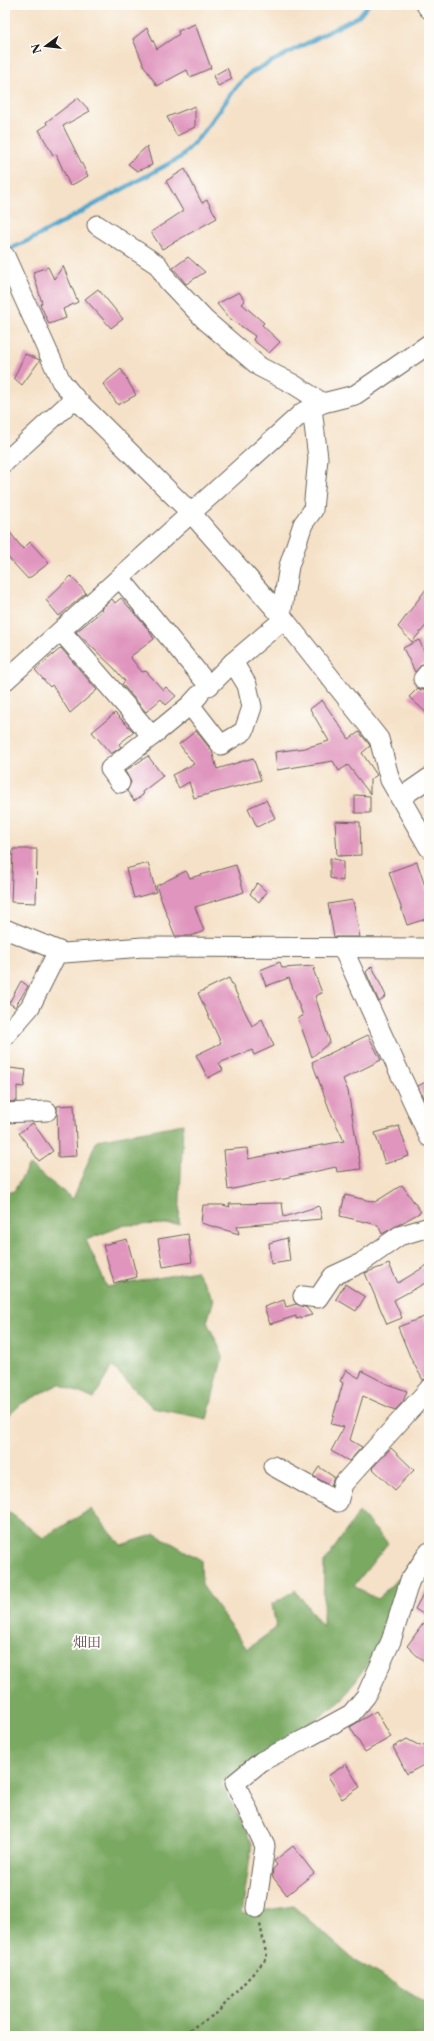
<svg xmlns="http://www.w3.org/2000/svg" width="434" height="2041" viewBox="0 0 434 2041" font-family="'Libre Caslon Text','Noto Serif JP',serif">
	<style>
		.forest { fill: #7aa962; stroke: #4b623f }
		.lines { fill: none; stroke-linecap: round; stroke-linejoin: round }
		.stream { stroke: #4fa5cb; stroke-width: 4.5 }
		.building { fill: #e095be }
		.minor-casing { stroke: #686158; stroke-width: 21 }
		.path { stroke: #686158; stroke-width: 2.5; stroke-dasharray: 3 3; stroke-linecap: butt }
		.minor { stroke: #fff; stroke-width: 19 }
		.labels { text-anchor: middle; stroke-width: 4; stroke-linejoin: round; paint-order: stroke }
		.quarter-label { font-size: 14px; fill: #614655; stroke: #fdfcf7 }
	</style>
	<rect width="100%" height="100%" fill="#fdfcf7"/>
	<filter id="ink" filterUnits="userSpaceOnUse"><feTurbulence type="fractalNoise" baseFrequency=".025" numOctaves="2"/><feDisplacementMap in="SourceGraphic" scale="8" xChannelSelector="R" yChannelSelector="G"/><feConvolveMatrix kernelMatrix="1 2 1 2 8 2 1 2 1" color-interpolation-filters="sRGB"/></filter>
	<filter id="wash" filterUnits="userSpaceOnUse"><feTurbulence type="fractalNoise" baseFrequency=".012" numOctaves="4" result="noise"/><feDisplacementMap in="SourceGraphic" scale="16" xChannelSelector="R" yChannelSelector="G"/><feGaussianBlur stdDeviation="0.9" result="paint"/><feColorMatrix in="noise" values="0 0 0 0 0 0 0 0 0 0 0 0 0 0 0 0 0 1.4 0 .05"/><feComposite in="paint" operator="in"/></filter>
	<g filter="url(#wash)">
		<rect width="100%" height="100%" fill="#f5e1c7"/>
		<g class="forest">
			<path d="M183 1124 179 1224 125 1225 86 1240 107 1287 196 1271 214 1299 207 1322 223 1355 207 1419 153 1408 112 1366 94 1399 59 1384 21 1404 5 1419V1193L14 1191 29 1165 73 1199 97 1140Z"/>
			<path d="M5 1509 43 1538 91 1509 121 1545 156 1534 201 1560 202 1585 247 1649 276 1628 272 1604 295 1590 323 1627 324 1563 359 1512 388 1543 354 1586 377 1599 406 1571 380 1647 340 1702 283 1745 221 1782 252 1843 242 1914 293 1906 353 1959 429 2004V2036H5Z"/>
		</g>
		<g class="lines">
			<path class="stream" d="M7 250 32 239 181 157 202 134 237 86 250 73 359 16 368 5"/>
		</g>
		<g id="blocks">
			<g class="building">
				<path d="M195 24 211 68 190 77 187 70 157 86 144 66 133 39 147 28 157 49 179 34 178 31Z"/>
				<path d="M227 68 232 79 218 86 213 76Z"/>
				<path d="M78 98 90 111 63 126 88 176 70 186 56 154 53 155 39 130 47 125 46 122Z"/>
				<path d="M195 106V127L177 136 167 117Z"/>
				<path d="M147 146 152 165 137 171 128 164Z"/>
				<path d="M185 169 202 203 207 200 217 218 162 249 151 232 183 211 166 181Z"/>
				<path d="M188 257 205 272 186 284 173 268Z"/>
				<path d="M63 266 78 302 63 309 66 318 49 324 40 304 42 303 33 272 48 267 54 279Z"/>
				<path d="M98 289 123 319 111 328 85 299Z"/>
				<path d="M239 292 245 301 242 304 264 323 262 325 280 342 269 353 253 340 255 336 228 317 217 304Z"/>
				<path d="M25 354 40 360 22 385 14 378Z"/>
				<path d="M121 369 136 395 118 405 103 384Z"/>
				<path d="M5 526 23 549 30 542 49 563 28 579 5 554Z"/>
				<path d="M71 576 86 593 59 616 46 600Z"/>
				<path d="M429 585V622L412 642 398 627Z"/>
				<path d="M121 598 148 629 154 639 130 657 142 672 146 671 163 690 166 687 176 696 166 705 161 699 146 712 122 684 125 681 114 668 76 632 102 611 101 609 112 599 115 603Z"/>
				<path d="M419 640 429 661 421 665 415 672 403 648Z"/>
				<path d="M61 648 97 690 70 713 52 685 50 687 35 670Z"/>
				<path d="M418 688 421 690 429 688V715L409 697Z"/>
				<path d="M322 700 349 739 359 732 369 744 370 746 362 753 377 775 370 780V794L348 765 339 771 333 761 277 770 275 752 305 748 329 741 310 709Z"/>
				<path d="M115 713 134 732 119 744 121 747 111 754 92 732Z"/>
				<path d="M196 731 212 751 217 769 253 758 261 780 194 798 189 782 179 788 172 775 194 764 179 744Z"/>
				<path d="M148 756 163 776 142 792 143 795 134 801 127 791 131 782 125 771Z"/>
				<path d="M355 795 370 796V813H355Z"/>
				<path d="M266 800 275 818 257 827 248 808Z"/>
				<path d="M335 821 360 822 361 855 337 856Z"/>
				<path d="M13 849H37L36 903 11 902Z"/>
				<path d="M330 858 343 861V881L330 878Z"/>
				<path d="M417 862 429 898V918L407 925 389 872Z"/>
				<path d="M148 863 156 892 134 898 126 869Z"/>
				<path d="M236 865 244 892 195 907 204 931 191 936H175L156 886 186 871 190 878Z"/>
				<path d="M257 883 267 892 259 902 250 894Z"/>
				<path d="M353 900 360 937H334L328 904Z"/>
				<path d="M280 962 282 968 314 966 315 969H313L322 993 315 996 330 1042 312 1057 298 1018 303 1016 289 978 266 986 260 970Z"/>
				<path d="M372 966 386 996 379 1002 366 972Z"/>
				<path d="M229 978 252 1026 262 1019 274 1046 254 1055 252 1050 219 1063 223 1070 208 1078 196 1055 221 1043 198 993Z"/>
				<path d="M21 981 28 986 15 1007 9 1003Z"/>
				<path d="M368 1035 381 1060 343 1079 348 1091 361 1169 337 1172 336 1167 228 1190 224 1150 247 1148 248 1159 344 1141 330 1111 312 1062Z"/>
				<path d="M10 1068 26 1070 24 1087 17 1086V1101L5 1102V1069Z"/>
				<path d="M429 1080V1111L418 1086Z"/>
				<path d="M74 1105 77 1156 58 1157 57 1106Z"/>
				<path d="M33 1123 53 1151 39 1161 19 1133Z"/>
				<path d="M399 1126 409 1156 385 1164 375 1133Z"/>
				<path d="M402 1185 421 1212 382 1234 378 1225 340 1216 345 1195 375 1202Z"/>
				<path d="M282 1203 284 1217 319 1206 322 1219 237 1226 239 1234 201 1223 203 1205H223L230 1207 229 1204Z"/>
				<path d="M188 1234 192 1262 163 1267 158 1239Z"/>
				<path d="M287 1238 290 1261 271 1264 269 1243Z"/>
				<path d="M127 1239 137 1277 114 1283 103 1245Z"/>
				<path d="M389 1264 398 1283 429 1264V1281L394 1300 402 1318 387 1324 365 1273Z"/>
				<path d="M345 1284 365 1297 356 1311 336 1299Z"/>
				<path d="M284 1300 286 1307 296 1304 307 1308 312 1315 296 1319V1316L270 1324 264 1307Z"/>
				<path d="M424 1317 429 1330V1378L423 1380 411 1359 398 1327Z"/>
				<path d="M346 1370 359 1378 362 1371 385 1383 407 1391 403 1402 395 1410 363 1396 350 1440 362 1447 349 1461 331 1451 344 1427 331 1424 343 1383 340 1381Z"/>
				<path d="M391 1448 414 1470 395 1490 372 1468Z"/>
				<path d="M319 1467 334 1477 331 1486 313 1476Z"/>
				<path d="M429 1583V1667L407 1646 428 1617 415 1609Z"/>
				<path d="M376 1711 391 1737 365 1752 350 1727Z"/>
				<path d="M407 1739 420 1746 429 1743V1762L407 1774 393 1747Z"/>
				<path d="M346 1764 360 1787 342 1799 328 1776Z"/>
				<path d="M293 1846 314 1873 287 1895 272 1876 273 1869 277 1865 274 1861Z"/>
			</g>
		</g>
	</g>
	<g filter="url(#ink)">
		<use href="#blocks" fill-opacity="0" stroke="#686158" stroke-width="1"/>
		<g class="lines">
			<defs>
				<g id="minor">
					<path d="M426 5 429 9"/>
					<path d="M97 225 158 265 168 281 205 320 260 367 293 384 323 403"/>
					<path d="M5 256 61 381 75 398 192 514 284 619 379 739 390 780 429 848"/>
					<path d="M5 462 75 398"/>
					<path d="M120 578 209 686 233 662 284 619"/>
					<path d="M281 615 289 566 303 524 313 510 318 458 312 408"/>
					<path d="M61 631 152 736 190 705"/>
					<path d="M423 679 429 672"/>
					<path d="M5 681 303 412 323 403 355 395 429 344"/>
					<path d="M199 695 190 705 221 745 244 731 252 707 247 685 233 662"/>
					<path d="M120 783 110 769 152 736"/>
					<path d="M400 798 429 778"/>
					<path d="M5 929 64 953 143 947 429 948"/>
					<path d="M343 949 429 1137"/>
					<path d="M5 1036 30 1007 58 951"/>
					<path d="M5 1113 47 1111"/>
					<path d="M303 1296 318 1298 333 1276 361 1263 399 1236 429 1227"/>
					<path d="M273 1466 338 1502 343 1484 429 1389"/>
					<path d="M256 1908 265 1846 235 1783 262 1761 307 1738 351 1714 366 1696 391 1641 410 1580 429 1552"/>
				</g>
			</defs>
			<use href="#minor" class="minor-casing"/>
			<path class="path" d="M179 2036 217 2013 267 1958 260 1924"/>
			<use href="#minor" class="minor"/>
		</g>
	</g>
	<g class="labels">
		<g class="quarter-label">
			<text x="87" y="1647">畑田</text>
		</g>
	</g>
	<rect width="434" height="2041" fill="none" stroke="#fdfcf7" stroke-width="20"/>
	<g transform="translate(46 46) rotate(255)" stroke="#fdfcf7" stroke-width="3" paint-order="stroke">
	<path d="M0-3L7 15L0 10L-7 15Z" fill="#1c1c1c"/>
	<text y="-6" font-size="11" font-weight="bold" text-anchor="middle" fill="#1c1c1c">N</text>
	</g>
</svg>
